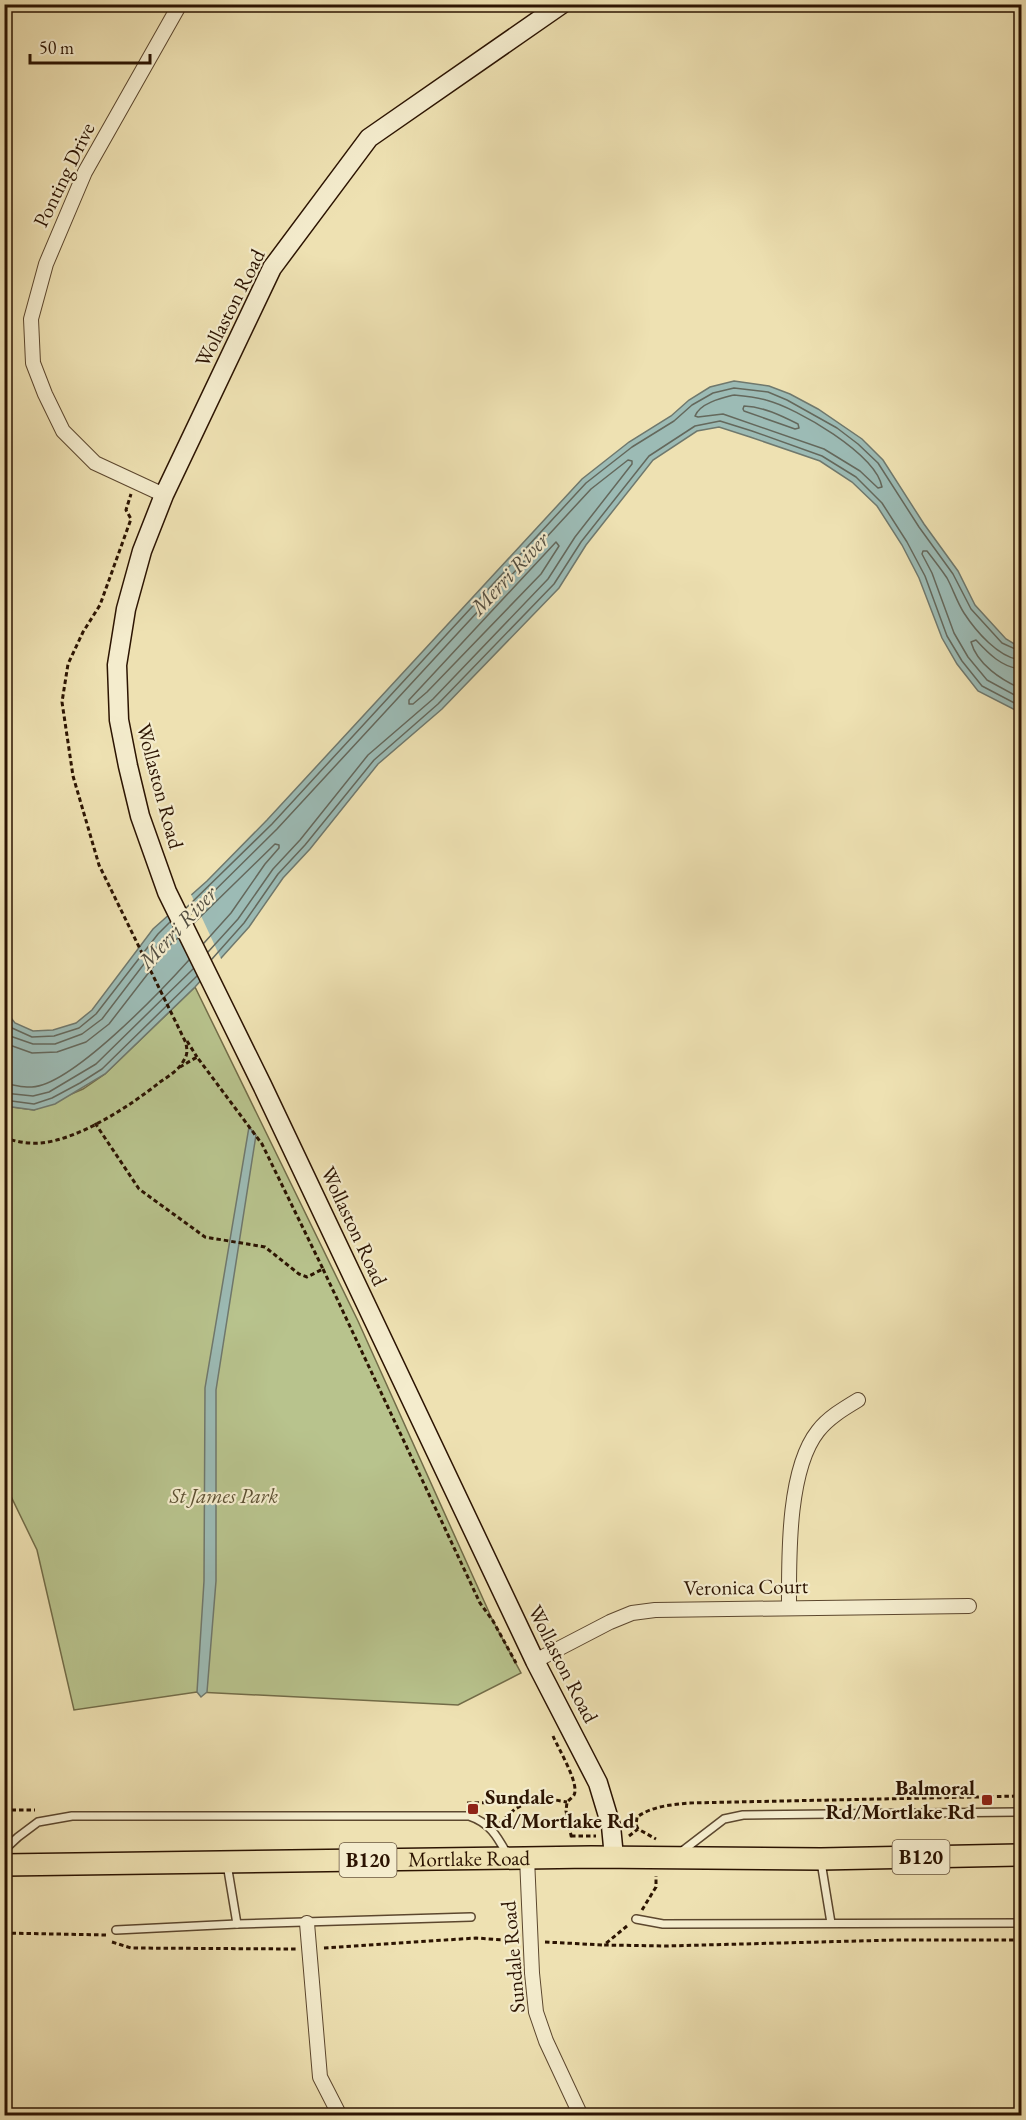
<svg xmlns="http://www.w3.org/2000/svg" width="1026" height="2120" viewBox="0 0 1026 2120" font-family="'EB Garamond',serif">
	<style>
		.green { fill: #b8c38d; stroke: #726c48; stroke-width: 1.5 }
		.water { fill: #9cbbb5; stroke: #6f786d; stroke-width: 1.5 }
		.pier { fill: #eee1b2 }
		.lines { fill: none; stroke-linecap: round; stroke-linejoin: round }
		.shore { stroke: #64685c; stroke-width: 1.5 }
		.lane-casing { stroke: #5c472e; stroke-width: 10 }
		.street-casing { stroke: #5c472e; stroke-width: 16 }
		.secondary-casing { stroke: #2c1402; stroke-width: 21 }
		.primary-casing { stroke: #2c1402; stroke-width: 24 }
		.path { stroke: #2c1402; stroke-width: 3; stroke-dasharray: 4.5 3; stroke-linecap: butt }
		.lane { stroke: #f4eccd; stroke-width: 7 }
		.street { stroke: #f4eccd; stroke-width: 14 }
		.secondary { stroke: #f4eccd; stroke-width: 18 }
		.primary { stroke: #eee1b2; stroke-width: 21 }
		.poi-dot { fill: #8f2418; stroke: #f4eccd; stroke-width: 2 }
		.labels { text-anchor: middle; stroke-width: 4.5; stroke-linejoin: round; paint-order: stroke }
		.shield { fill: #f4eccd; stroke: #68553f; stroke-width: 1.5 }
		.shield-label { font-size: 20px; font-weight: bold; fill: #2c1402 }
		.street-label { font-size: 21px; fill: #2c1402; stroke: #f4eccd }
		.park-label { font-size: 21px; font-style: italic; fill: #5d5133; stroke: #f4eccd }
		.poi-label { font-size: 21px; font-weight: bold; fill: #2c1402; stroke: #f4eccd; text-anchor: end }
		.water-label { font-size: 22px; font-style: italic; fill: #534e41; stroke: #f4eccd }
	</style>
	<rect width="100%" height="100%" fill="#eee1b2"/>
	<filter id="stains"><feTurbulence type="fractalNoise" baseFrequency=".00333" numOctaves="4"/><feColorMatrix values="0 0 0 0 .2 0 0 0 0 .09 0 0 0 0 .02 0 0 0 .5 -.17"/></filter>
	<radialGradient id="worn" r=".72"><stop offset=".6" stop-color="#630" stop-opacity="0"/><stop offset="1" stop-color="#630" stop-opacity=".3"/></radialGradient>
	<path class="green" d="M195 987 358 1321 493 1621 521 1673 458 1705 197 1692 74 1710 37 1550 5 1484V1106L34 1110 83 1089 105 1074Z"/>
	<g class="water">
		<path d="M734 381 769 386 790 394 818 409 862 439 883 460 924 524 958 571 975 605 1006 639 1021 648V713L978 691 957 664 942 638 919 578 902 545 877 506 852 482 820 461 750 437 719 427 697 431 653 460 586 545 559 588 442 709 378 764 310 849 283 878 249 927 195 987 105 1074 55 1104 34 1110 5 1106 4 1009 15 1023 33 1031 53 1030 76 1023 92 1010 153 929 207 881 267 820 582 479 629 442 671 416 689 400 710 387Z"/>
		<path d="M249 1127 256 1135 216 1390V1581L207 1692 201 1697 197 1692 204 1581 205 1388Z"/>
	</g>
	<path class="pier" d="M190 892 222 961 203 982 169 911Z"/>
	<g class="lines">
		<g class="shore">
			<path d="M734 395C745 396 756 397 766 400 797 408 876 454 882 487L878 488 860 471 824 449 723 414 698 417 695 416C700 403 722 398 734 395Z"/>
			<path d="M744 406C764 407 780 415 798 424L799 428 795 429 744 411 743 409Z"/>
			<path d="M556 542 559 546 541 574 427 692 413 704H409V700Z"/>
			<path d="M1022 660C999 659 975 630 964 613 957 602 953 589 947 578 941 569 934 560 927 551H923L922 554 932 573 954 633 968 657 987 680 1022 699"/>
			<path d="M1022 669C1002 668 988 653 976 640L971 642C977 664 1001 680 1022 689"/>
			<path d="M186 908 272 824 586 483 632 447 674 421 692 405 713 393 734 388 768 392 787 400 837 428 858 444 878 463 919 527 953 574 971 609 1002 643 1022 652"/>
			<path d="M190 915 277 829 591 489 628 460 632 461V464L575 537 548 579 433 699 368 755 300 840 273 869 238 919 208 952"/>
			<path d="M194 923 275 844 279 845V848L265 864 231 913 204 943"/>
			<path d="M212 959 244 923 278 874 305 845 374 760 438 704 554 584 581 542 649 456 695 426 720 421 752 431 822 456 856 477 882 503 907 542 925 576 947 636 962 661 982 686 1022 707"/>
			<path d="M4 1019 12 1028 32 1037 54 1036 79 1028 96 1014 158 934 170 922"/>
			<path d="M4 1032 10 1036 33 1044H55L82 1034 102 1019 163 939 174 929"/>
			<path d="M4 1043 32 1053 57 1052 86 1042 109 1024 170 945 178 938"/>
			<path d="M4 1084C14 1084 23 1088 32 1087 72 1085 161 991 189 960"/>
			<path d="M4 1093 33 1096 49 1092 96 1064 193 969"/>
			<path d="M4 1100 34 1104 52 1098 80 1083 102 1069 197 976"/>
		</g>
		<defs>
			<g id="lane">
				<path d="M4 1850 18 1837 38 1822 72 1816H469C490 1823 497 1836 507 1854"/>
				<path d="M681 1852 724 1819 743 1815 1022 1812"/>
				<path d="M821 1862 831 1923"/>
				<path d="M227 1864 237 1924"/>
				<path d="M636 1919 663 1924 1022 1923"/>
				<path d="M116 1930 237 1924 471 1917"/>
			</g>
			<g id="street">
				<path d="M164 495 95 463 63 431 45 394 33 363 31 319 46 264 85 172 180 4"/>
				<path d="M789 1607C789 1559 787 1470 818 1431 828 1418 843 1409 858 1400"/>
				<path d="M535 1661 610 1622 632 1613 655 1610 969 1606"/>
				<path d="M527 1858 532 1973 536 2012 546 2041 581 2116"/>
				<path d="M307 1923 320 2077 340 2116"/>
			</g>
			<path id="secondary" d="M562 4 369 138 272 268 164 495 142 551 126 609 117 665 119 720 128 766 140 816 167 892 262 1085 535 1661 598 1783 611 1826 614 1857"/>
			<g id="primary">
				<path id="s1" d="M4 1865 591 1857 821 1859 1022 1855"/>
			</g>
		</defs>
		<use href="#lane" class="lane-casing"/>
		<use href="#street" class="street-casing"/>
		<use href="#secondary" class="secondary-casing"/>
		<use href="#primary" class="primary-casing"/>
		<g class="path">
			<path d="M187 1041 197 1057"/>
			<path d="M95 1123 139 1189 205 1237 265 1247 299 1274 307 1277 323 1269 262 1144 197 1057 180 1067"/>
			<path d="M4 1137C15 1142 29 1144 41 1143 80 1139 130 1106 160 1082 169 1076 179 1070 184 1060 188 1054 187 1050 186 1043L99 865 73 776 62 702 68 664 83 632 100 605 131 519 126 510 131 494"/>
			<path d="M323 1269 480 1603 493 1621 516 1663"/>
			<path d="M553 1736C558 1748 580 1784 574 1795 573 1797 569 1800 567 1802L566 1811 572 1840"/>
			<path d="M467 1803 530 1802 544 1798 567 1802"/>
			<path d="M4 1810H35"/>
			<path d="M500 1823 515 1809 528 1802"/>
			<path d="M638 1829 636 1825 637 1817C653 1806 670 1805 688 1803L1022 1796"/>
			<path d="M571 1836H596"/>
			<path d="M629 1836 638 1829 656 1839"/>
			<path d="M642 1910 656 1887V1876"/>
			<path d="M627 1926 604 1945 665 1946 896 1940H1022"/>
			<path d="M4 1933 106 1935"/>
			<path d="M112 1942 131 1948 296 1949"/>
			<path d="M545 1942 604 1945"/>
			<path d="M324 1948 476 1938 518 1941"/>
		</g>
		<use href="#lane" class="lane"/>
		<use href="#street" class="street"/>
		<use href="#secondary" class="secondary"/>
		<use href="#primary" class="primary"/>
	</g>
	<g class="poi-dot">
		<rect x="981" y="1794" width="12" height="12" rx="3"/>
		<rect x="467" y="1803" width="12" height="12" rx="3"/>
	</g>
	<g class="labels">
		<g class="shield">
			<rect x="892.5" y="1840" width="57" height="34" rx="4.5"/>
			<rect x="339.5" y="1843" width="57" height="34" rx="4.5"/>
		</g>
		<g class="shield-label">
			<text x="921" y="1864">B120</text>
			<text x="368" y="1867">B120</text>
		</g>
		<g class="street-label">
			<text transform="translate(64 175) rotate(-64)" y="7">Ponting Drive</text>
			<text transform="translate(230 308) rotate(-63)" y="7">Wollaston Road</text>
			<text transform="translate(160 786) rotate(75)" y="7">Wollaston Road</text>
			<text transform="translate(354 1226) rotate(65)" y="7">Wollaston Road</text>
			<text transform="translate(746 1587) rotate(-1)" y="7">Veronica Court</text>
			<text transform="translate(563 1664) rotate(63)" y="7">Wollaston Road</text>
			<text dy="7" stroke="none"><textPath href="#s1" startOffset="465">Mortlake Road</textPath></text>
			<text transform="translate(513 1957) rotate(-95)" y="7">Sundale Road</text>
		</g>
		<g class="park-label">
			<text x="224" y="1503">St James Park</text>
		</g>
		<g class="poi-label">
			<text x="975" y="1795">Balmoral<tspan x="975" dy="24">Rd/Mortlake Rd</tspan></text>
			<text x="485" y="1804" text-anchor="start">Sundale<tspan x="485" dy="24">Rd/Mortlake Rd</tspan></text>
		</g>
		<g class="water-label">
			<text transform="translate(509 573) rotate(-47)" y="8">Merri River</text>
			<text transform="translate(177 927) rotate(-47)" y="8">Merri River</text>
		</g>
	</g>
	<rect width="1026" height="2120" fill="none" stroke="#eee1b2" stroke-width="24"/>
	<rect x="6" y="6" width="1014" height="2108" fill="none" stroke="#2c1402" stroke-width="3"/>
	<rect x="12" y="12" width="1002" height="2096" fill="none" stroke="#2c1402" stroke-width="1.5"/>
	<path d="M30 54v9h120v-9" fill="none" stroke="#2c1402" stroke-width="3"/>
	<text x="39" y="54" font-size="18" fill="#2c1402" stroke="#f4eccd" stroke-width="4.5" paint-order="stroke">50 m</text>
	<rect width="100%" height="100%" filter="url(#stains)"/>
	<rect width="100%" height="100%" fill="url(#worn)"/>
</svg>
